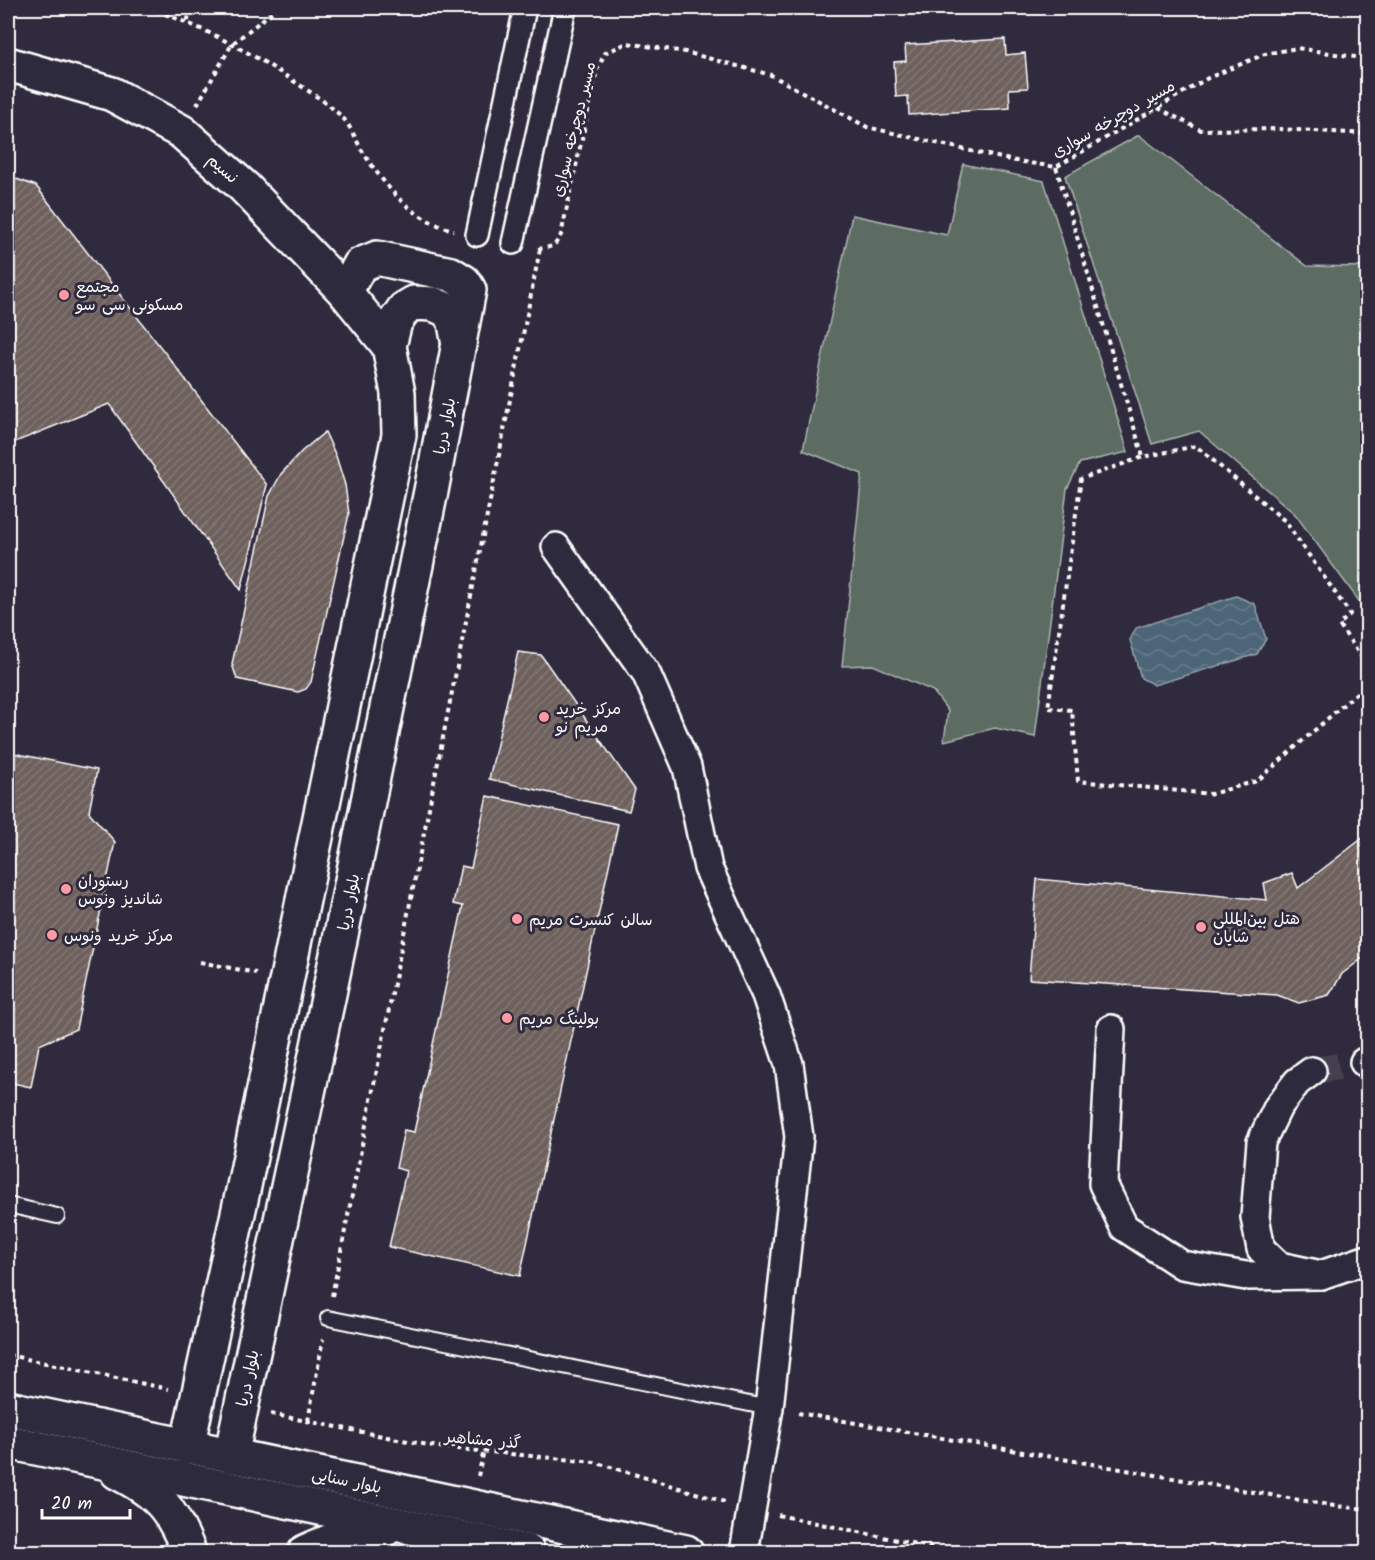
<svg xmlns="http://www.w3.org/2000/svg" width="1375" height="1560" viewBox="0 0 1375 1560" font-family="Kalam,'Playpen Sans Arabic',sans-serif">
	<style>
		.grass { fill: #5b6c63; stroke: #adb6b1; stroke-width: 1.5 }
		.water { fill: url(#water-waves); stroke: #95a3ae; stroke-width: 1.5 }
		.building { fill: url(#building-hatch); stroke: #fff; stroke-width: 1.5 }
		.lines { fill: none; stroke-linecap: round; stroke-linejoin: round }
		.minor-tunnel { stroke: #443f50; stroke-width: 27; stroke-dasharray: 27 14; stroke-linecap: butt }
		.service-casing { stroke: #fff; stroke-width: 18 }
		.pedestrian-casing { stroke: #fff; stroke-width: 26 }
		.minor-casing { stroke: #fff; stroke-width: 32 }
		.tertiary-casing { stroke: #fff; stroke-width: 38 }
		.secondary-casing { stroke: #fff; stroke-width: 38 }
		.path { stroke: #fff; stroke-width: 4; stroke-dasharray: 4.5 4.5; stroke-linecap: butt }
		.service { stroke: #2f2a3d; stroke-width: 14 }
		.pedestrian { stroke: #2f2a3d; stroke-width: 21 }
		.minor { stroke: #2f2a3d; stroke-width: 27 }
		.tertiary { stroke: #2f2a3d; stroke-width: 33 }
		.secondary { stroke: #2f2a3d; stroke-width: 33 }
		.poi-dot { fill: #ff9aa2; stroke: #2f2a3d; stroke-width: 2 }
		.labels { text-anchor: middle; stroke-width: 6; stroke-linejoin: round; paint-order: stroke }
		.street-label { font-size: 16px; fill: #fff; stroke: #2f2a3d }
		.poi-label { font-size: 16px; fill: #fff; stroke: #2f2a3d; text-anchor: start }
	</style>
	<defs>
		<pattern id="water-waves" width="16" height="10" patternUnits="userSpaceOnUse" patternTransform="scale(1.5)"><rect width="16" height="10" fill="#4e6578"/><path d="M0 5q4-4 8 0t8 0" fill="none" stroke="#697c8c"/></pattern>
		<pattern id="building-hatch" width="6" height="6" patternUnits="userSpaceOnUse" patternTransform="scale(1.5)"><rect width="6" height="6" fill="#6e605c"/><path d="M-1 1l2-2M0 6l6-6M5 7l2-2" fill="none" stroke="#847874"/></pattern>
	</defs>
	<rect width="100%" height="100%" fill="#2f2a3d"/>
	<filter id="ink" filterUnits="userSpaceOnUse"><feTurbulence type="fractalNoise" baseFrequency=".0167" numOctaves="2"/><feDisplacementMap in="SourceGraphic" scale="12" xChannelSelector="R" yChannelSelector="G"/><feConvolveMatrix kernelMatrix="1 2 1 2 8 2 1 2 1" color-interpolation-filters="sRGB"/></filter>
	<g filter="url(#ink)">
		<g class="grass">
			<path d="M1139 135 1307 266 1367 267V612L1295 514 1199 431 1152 444 1065 176Z"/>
			<path d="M963 164 1044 181 1128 452 1080 463 1067 489 1035 737 995 728 944 741 948 711 933 691 873 665 842 666 862 474 803 450 852 215 947 235Z"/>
		</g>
		<path class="water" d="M1236 596 1255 604 1266 639 1257 654 1154 685 1141 678 1130 640 1136 628Z"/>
		<g class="building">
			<path d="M1005 39 1006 55 1025 53 1028 88 1009 89 1010 108 909 115 908 96 896 97 894 62 906 61 905 45Z"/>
			<path d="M8 176 36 186 267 485 241 590 109 404 8 445Z"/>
			<path d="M325 432 336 456 345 485 349 514 311 682 306 689 298 692 237 679 232 664 269 496 281 474 302 451Z"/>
			<path d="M518 652 541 655 635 790 629 811 489 779Z"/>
			<path d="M8 752 97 770 89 812 115 842 76 1029 39 1045 31 1087 8 1082Z"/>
			<path d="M487 796 618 824 520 1276 389 1247 406 1171 396 1168 404 1130 414 1132 463 906 453 904 461 866 471 868Z"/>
			<path d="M1368 834V954L1342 974 1329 995 1299 1003 1277 995 1029 979 1037 879 1267 900 1264 883 1292 873 1298 888Z"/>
		</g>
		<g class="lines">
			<path class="minor-tunnel" d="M1312 1071 1364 1062"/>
			<defs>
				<g id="service">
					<path d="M8 1205 57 1216"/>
					<path d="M328 1318 769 1408"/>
				</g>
				<g id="pedestrian">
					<path d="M477 235 525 8"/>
					<path d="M513 243 565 8"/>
				</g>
				<g id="minor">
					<path d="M556 547 646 673 687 767 708 868 766 995 789 1064 799 1137 769 1408 744 1552"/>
					<path d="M1111 1029 1103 1184 1124 1227 1182 1265 1246 1276 1321 1275"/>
					<path d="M1364 1062 1368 1061"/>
					<path d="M1312 1071 1297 1082 1278 1107 1261 1142 1255 1217 1261 1249 1279 1266 1321 1275 1368 1259"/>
				</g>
				<path id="tertiary" d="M8 64 112 94 182 132 244 187 345 292 389 346"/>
				<g id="secondary">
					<path d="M8 1408 686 1552"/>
					<path d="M8 1442 528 1552"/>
					<path d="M187 1447 244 1186 399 435 398 393 389 346 395 322 404 309 414 303 433 304 445 309 454 318 459 345"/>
					<path d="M231 1456 330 989 432 486 469 290 464 282 451 274 377 258 360 265 345 292"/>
					<path d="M117 1472C160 1494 171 1508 189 1552"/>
					<path d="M305 1552C333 1539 356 1531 386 1529"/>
				</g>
			</defs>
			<use href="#service" class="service-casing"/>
			<use href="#pedestrian" class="pedestrian-casing"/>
			<use href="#minor" class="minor-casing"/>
			<use href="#tertiary" class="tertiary-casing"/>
			<use href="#secondary" class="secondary-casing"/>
			<g class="path">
				<path d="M148 8C201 26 251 52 298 84 313 94 329 104 342 117 351 126 356 141 363 152 386 188 412 220 454 230"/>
				<path d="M188 21 189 8"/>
				<path d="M197 105 232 44 277 8"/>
				<path d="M1158 108 1201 130 1280 129 1368 134"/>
				<path d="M1056 167 1143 457"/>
				<path d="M538 249 554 246 561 235 597 70 605 53 627 43 685 52 771 75 867 127 1010 160 1056 167 1208 78 1265 54 1297 48 1368 59"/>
				<path d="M1368 666 1339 625 1350 614 1285 521 1196 446 1143 457 1081 479 1048 708 1072 710 1078 781 1211 794 1257 781 1368 683"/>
				<path d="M200 962 256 973"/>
				<path d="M332 1296 540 249"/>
				<path d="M8 1355 168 1389"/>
				<path d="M798 1413 1334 1506 1368 1509"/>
				<path d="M271 1414 438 1447 594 1462 725 1502"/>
				<path d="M308 1421 323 1339"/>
				<path d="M478 1476 484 1450"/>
				<path d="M778 1515 954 1552"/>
			</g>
			<use href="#service" class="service"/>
			<use href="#pedestrian" class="pedestrian"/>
			<use href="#minor" class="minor"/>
			<use href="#tertiary" class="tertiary"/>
			<use href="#secondary" class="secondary"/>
		</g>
	</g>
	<g class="poi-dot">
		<circle cx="64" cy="295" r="6"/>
		<circle cx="544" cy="717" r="6"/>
		<circle cx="66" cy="889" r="6"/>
		<circle cx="517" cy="919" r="6"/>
		<circle cx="1201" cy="927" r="6"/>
		<circle cx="52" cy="935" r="6"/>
		<circle cx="507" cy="1018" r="6"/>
	</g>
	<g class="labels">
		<g class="street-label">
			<text transform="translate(1113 118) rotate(-30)" y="6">مسیر دوچرخه سواری</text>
			<text transform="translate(573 129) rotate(-76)" y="6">مسیر دوچرخه سواری</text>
			<text transform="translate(223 168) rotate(41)" y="6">نسیم</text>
			<text transform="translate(444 426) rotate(-79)" y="6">بلوار دریا</text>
			<text transform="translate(348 902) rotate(-79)" y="6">بلوار دریا</text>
			<text transform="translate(247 1378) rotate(-78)" y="6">بلوار دریا</text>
			<text transform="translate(483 1439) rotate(5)" y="6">گذر مشاهیر</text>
			<text transform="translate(347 1480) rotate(12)" y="6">بلوار سنایی</text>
		</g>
		<g class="poi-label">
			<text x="76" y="292">مجتمع<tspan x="76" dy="18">مسکونی سی سو</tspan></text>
			<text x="556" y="714">مرکز خرید<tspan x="556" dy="18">مریم نو</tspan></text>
			<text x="78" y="886">رستوران<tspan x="78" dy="18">شاندیز ونوس</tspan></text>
			<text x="1213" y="924">هتل بین‌المللی<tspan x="1213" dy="18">شایان</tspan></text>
			<text x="529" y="925">سالن کنسرت مریم</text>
			<text x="64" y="941">مرکز خرید ونوس</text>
			<text x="519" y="1024">بولینگ مریم</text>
		</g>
	</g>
	<rect width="1375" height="1560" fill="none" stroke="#2f2a3d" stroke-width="30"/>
	<rect x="15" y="15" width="1345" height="1530" fill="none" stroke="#fff" stroke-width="2" filter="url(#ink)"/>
	<path d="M42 1509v9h88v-9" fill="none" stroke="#ffffff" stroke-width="3"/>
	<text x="51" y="1509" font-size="18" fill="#ffffff" stroke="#2f2a3d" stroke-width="4.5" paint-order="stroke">20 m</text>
</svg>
